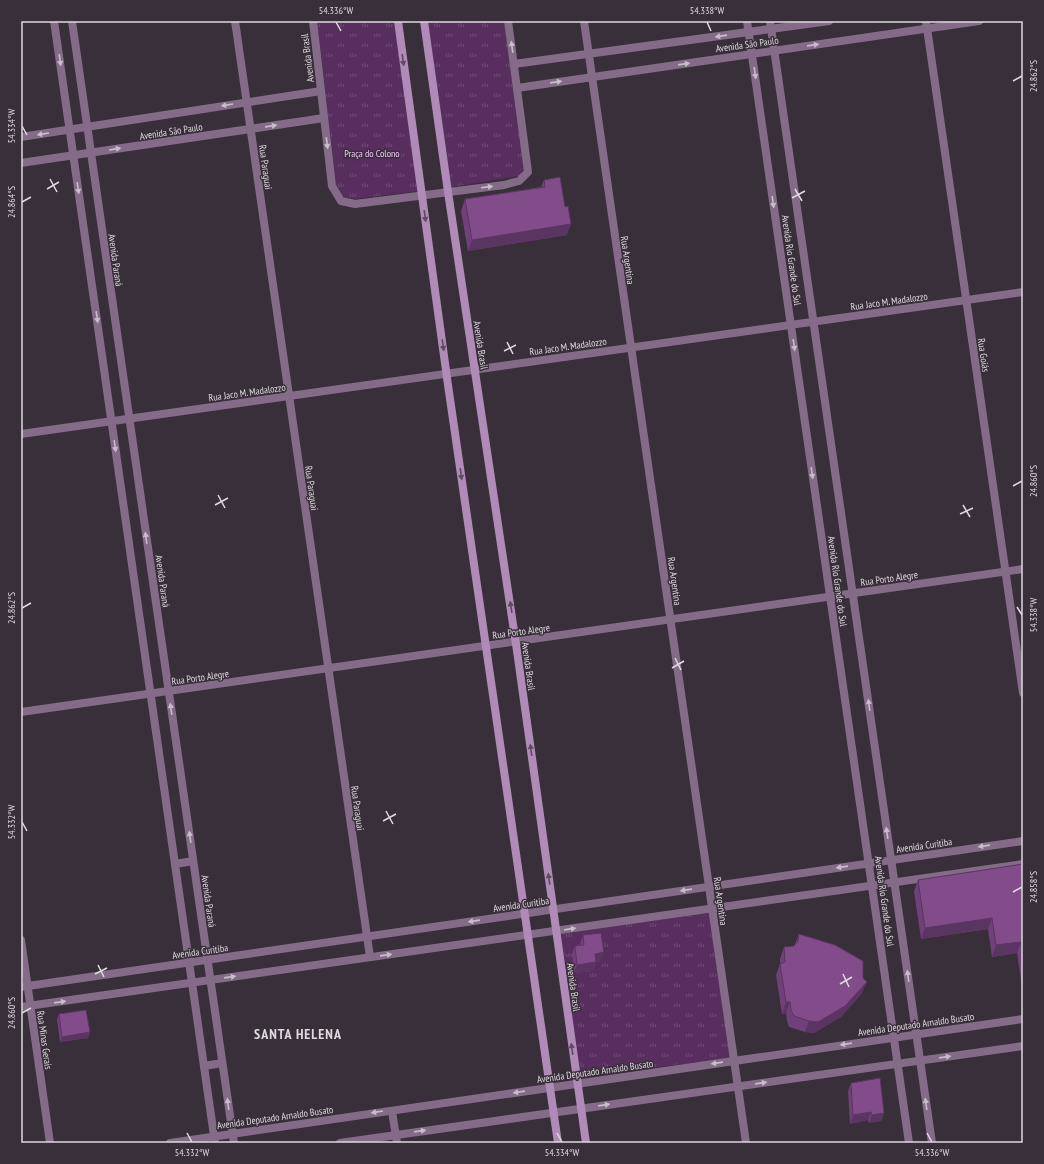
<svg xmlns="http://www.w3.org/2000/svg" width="1044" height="1164" viewBox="0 0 1044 1164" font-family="'PT Sans Narrow',sans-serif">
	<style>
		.park { fill: url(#park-tufts) }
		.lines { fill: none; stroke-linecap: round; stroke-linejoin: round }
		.minor { stroke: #846c88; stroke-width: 8 }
		.tertiary { stroke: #846c88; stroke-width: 8 }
		.secondary { stroke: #b18bb8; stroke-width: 8 }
		.wall { fill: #704178 }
		.shaded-wall { fill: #5b3561 }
		.building { fill: #824c8b; stroke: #5b3561 }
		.oneway { fill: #c8beca }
		.oneway2 { fill: #5d4b60 }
		.ticks { fill: none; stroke: #dfd9e0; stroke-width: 1.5 }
		.labels { text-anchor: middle; stroke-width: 3; stroke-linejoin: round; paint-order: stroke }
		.street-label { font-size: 10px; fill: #dfd9e0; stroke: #392f3a }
		.park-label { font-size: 10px; fill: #f3c5fa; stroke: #392f3a }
		.district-label { font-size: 14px; font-weight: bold; letter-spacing: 1px; fill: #dfd9e0; stroke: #392f3a }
		.neatline { fill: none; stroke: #dfd9e0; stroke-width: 1.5 }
		.ticks-label { font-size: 10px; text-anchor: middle; fill: #dfd9e0 }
	</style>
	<defs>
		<pattern id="park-tufts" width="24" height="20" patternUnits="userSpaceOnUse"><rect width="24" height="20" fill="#582e5f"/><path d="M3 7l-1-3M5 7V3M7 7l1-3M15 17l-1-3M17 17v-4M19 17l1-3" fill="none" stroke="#704c76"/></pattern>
	</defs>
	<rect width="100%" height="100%" fill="#392f3a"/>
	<g class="park">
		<path d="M317 21H394L418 191 355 199 343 197 336 185Z"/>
		<path d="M428 21H504L524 169 519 176 451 187Z"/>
		<path d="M709 913 730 1058 580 1077 559 933Z"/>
	</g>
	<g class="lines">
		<g class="minor">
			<path d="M235 21 370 957"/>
			<path d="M926 21 1023 693"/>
			<path d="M21 434 1023 292"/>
			<path d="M21 712 1023 569"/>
			<path d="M21 940 50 1143"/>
			<path d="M392 1111 397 1143"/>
		</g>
		<g class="tertiary">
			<path d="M54 21 215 1143"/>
			<path d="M72 21 234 1143"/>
			<path d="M313 21 332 186 341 201 355 204 504 185 519 181 528 172 508 21"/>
			<path d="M584 21 746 1143"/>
			<path d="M747 21 909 1143"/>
			<path d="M770 21 932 1143"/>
			<path d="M514 64 829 21"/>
			<path d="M517 88 979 21"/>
			<path d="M21 137 321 91"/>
			<path d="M21 163 324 118"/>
			<path d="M175 864 193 861"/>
			<path d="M21 987 1023 841"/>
			<path d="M21 1007 1023 864"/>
			<path d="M204 1066 222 1063"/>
			<path d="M170 1143 1023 1019"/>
			<path d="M340 1143 1023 1046"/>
		</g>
		<g class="secondary">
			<path d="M398 21 448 385 558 1143"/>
			<path d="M424 21 448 192 517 651 586 1143"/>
		</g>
	</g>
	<g class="wall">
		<path d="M544 180 567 235 468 251 461 211 465 199 541 187Z"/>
		<path d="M1023 864V993L1017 953 992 957 988 929 921 939 914 891 918 880Z"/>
		<path d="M799 934 862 993 841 1017 814 1033 805 1032 789 1027 787 1021 786 1013 782 1014 776 975 780 964V959L784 947 794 946 795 944Z"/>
		<path d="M583 935 600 961 596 962 593 971 574 973 572 954 575 946 580 945V944Z"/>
		<path d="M59 1014 90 1032 88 1038 60 1042 57 1019Z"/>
		<path d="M851 1083 884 1113 881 1121 869 1123 868 1120 850 1124 848 1091Z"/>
	</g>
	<g class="shaded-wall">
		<path d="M571 224 567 235 468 251 472 240Z"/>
		<path d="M992 918 988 929 921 939 925 928Z"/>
		<path d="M1021 942 1017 953 992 957 996 945Z"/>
		<path d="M604 952 600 961 592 962 595 954Z"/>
		<path d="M596 962 593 971 574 973 577 965Z"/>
		<path d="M867 982 862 993 841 1017 814 1033 805 1032 809 1021Z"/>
		<path d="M786 1002H790L786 1013 782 1014Z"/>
		<path d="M90 1032 88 1038 60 1042 62 1037Z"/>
		<path d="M871 1112 868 1120 850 1124 853 1115Z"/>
		<path d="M884 1113 881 1121 869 1123 872 1115Z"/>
	</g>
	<g class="building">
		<path d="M560 177 565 207 568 206 571 224 472 240 465 199 545 187 544 180Z"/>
		<path d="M1023 864V955L1021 942 996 945 992 918 925 928 918 880Z"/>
		<path d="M601 933 604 952 595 954 596 962 577 965 575 946 584 945 583 935Z"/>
		<path d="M799 934 835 945 863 961V978L867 982 845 1006 818 1022 809 1021 794 1016 791 1010 790 1002H786L780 964 785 962 784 947 794 946 798 941Z"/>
		<path d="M86 1010 90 1032 62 1037 59 1014Z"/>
		<path d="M880 1078 884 1113 872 1115 871 1112 853 1115 851 1083Z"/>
	</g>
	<defs><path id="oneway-solid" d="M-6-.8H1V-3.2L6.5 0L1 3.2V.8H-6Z"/></defs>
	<g class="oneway">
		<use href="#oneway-solid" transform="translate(721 36) rotate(172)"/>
		<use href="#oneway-solid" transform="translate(813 45) rotate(-8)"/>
		<use href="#oneway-solid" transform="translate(512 47) rotate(-98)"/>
		<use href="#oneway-solid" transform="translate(60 60) rotate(82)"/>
		<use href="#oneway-solid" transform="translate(684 64) rotate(-8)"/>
		<use href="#oneway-solid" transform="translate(755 73) rotate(82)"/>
		<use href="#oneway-solid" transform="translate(556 82) rotate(-8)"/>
		<use href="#oneway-solid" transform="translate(227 105) rotate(171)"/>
		<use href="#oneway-solid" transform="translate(271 126) rotate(-8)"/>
		<use href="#oneway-solid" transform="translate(43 134) rotate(171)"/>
		<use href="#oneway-solid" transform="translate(327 143) rotate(83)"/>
		<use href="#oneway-solid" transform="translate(115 149) rotate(-9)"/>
		<use href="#oneway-solid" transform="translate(487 187) rotate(-7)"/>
		<use href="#oneway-solid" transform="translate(78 188) rotate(82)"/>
		<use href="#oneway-solid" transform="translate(773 202) rotate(82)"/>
		<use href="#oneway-solid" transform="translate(97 317) rotate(82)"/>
		<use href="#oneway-solid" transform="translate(794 345) rotate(82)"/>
		<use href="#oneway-solid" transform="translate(115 446) rotate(82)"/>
		<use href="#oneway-solid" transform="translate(812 473) rotate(82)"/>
		<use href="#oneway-solid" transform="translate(146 538) rotate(-98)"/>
		<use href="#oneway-solid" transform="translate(869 705) rotate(-98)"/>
		<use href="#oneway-solid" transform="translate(171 709) rotate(-98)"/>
		<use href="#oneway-solid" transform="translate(887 833) rotate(-98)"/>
		<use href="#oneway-solid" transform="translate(190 837) rotate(-98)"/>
		<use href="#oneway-solid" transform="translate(984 846) rotate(172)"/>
		<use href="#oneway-solid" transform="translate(842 867) rotate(172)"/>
		<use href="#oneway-solid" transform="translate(686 890) rotate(172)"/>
		<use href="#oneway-solid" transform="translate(474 921) rotate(172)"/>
		<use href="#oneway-solid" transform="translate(570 929) rotate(-8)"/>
		<use href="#oneway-solid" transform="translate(386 955) rotate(-8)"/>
		<use href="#oneway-solid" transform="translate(908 976) rotate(-98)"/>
		<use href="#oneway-solid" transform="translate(230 977) rotate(-8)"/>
		<use href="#oneway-solid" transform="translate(60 1002) rotate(-8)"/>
		<use href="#oneway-solid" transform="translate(846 1044) rotate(172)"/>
		<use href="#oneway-solid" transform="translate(945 1057) rotate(-8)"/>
		<use href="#oneway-solid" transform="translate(717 1063) rotate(172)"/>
		<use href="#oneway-solid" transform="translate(761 1083) rotate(-8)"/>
		<use href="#oneway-solid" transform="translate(519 1092) rotate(172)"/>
		<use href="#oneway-solid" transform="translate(228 1104) rotate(-98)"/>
		<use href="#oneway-solid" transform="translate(926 1104) rotate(-98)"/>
		<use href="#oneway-solid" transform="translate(604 1105) rotate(-8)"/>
		<use href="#oneway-solid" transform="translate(377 1112) rotate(171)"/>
		<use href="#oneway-solid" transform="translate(420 1131) rotate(-8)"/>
	</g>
	<g class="oneway2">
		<use href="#oneway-solid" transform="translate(403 60) rotate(82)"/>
		<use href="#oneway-solid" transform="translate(425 216) rotate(82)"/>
		<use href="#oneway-solid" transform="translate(443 345) rotate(82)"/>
		<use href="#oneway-solid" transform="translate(461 474) rotate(82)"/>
		<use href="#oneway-solid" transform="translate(511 607) rotate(-99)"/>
		<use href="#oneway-solid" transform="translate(531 750) rotate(-98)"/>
		<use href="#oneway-solid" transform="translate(549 879) rotate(-98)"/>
		<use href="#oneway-solid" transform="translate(572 1049) rotate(-98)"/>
	</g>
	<path class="ticks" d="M336 22 341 31M707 22 711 31M1013 81 1022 76M22 126 27 135M50 179 57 192M47 189 59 182M795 189 802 201M792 198 805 191M22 202 31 197M507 342 513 354M504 351 516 345M1013 486 1022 481M218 495 225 508M215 505 228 498M963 505 970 517M960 514 973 508M1017 607 1022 615M22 608 31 603M675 658 681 670M672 668 684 661M386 811 393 824M383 821 396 814M22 822 27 831M1013 892 1022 887M98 965 104 977M95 974 107 968M843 974 849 987M840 984 852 977M22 1013 31 1008M187 1133 192 1142M557 1133 562 1142M927 1133 932 1142"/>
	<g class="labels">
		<g class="street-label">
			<text transform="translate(747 44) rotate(-8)" y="4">Avenida São Paulo</text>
			<text transform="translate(307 58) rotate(-97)" y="4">Avenida Brasil</text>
			<text transform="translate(171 131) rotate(-9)" y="4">Avenida São Paulo</text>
			<text transform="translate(266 167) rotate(82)" y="4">Rua Paraguai</text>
			<text transform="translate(116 260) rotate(82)" y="4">Avenida Paraná</text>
			<text transform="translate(628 260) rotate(82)" y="4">Rua Argentina</text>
			<text transform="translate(792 260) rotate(82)" y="4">Avenida Rio Grande do Sul</text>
			<text transform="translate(889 301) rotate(-8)" y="4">Rua Jaco M. Madalozzo</text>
			<text transform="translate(481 345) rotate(81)" y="4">Avenida Brasil</text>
			<text transform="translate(568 346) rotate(-8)" y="4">Rua Jaco M. Madalozzo</text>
			<text transform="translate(984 355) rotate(82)" y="4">Rua Goiás</text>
			<text transform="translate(247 392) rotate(-8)" y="4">Rua Jaco M. Madalozzo</text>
			<text transform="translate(312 488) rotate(82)" y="4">Rua Paraguai</text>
			<text transform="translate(889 578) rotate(-8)" y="4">Rua Porto Alegre</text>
			<text transform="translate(163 581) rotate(82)" y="4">Avenida Paraná</text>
			<text transform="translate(675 581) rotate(82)" y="4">Rua Argentina</text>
			<text transform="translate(838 581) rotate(82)" y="4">Avenida Rio Grande do Sul</text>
			<text transform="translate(521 631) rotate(-8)" y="4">Rua Porto Alegre</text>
			<text transform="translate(529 666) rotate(82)" y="4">Avenida Brasil</text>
			<text transform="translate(200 677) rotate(-8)" y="4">Rua Porto Alegre</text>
			<text transform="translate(358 808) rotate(82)" y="4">Rua Paraguai</text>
			<text transform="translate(924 845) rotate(-8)" y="4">Avenida Curitiba</text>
			<text transform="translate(209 901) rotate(82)" y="4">Avenida Paraná</text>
			<text transform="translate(721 901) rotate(82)" y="4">Rua Argentina</text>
			<text transform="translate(885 901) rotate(82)" y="4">Avenida Rio Grande do Sul</text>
			<text transform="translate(521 904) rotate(-8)" y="4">Avenida Curitiba</text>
			<text transform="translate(200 951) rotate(-8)" y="4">Avenida Curitiba</text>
			<text transform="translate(574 987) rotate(82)" y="4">Avenida Brasil</text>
			<text transform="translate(916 1024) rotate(-8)" y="4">Avenida Deputado Arnaldo Busato</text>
			<text transform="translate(45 1040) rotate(82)" y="4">Rua Minas Gerais</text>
			<text transform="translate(595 1071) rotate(-8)" y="4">Avenida Deputado Arnaldo Busato</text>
			<text transform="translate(275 1117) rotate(-8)" y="4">Avenida Deputado Arnaldo Busato</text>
		</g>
		<g class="park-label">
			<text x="372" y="157">Praça do Colono</text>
		</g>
		<g class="district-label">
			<text x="298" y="1039">SANTA HELENA</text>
		</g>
	</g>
	<rect width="1044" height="1164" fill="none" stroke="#392f3a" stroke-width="44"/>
	<rect x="22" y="22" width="1000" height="1120" class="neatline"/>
	<g class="ticks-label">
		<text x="336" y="14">54.336°W</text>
		<text x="707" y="14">54.338°W</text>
		<text transform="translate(1033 76) rotate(-90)" y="4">24.862°S</text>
		<text transform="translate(11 126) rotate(-90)" y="4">54.334°W</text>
		<text transform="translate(11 202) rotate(-90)" y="4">24.864°S</text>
		<text transform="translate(1033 481) rotate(-90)" y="4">24.860°S</text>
		<text transform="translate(11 608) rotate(-90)" y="4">24.862°S</text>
		<text transform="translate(1033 615) rotate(-90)" y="4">54.338°W</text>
		<text transform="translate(11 822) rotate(-90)" y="4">54.332°W</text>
		<text transform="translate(1033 887) rotate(-90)" y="4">24.858°S</text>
		<text transform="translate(11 1013) rotate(-90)" y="4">24.860°S</text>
		<text x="192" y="1156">54.332°W</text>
		<text x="562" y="1156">54.334°W</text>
		<text x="932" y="1156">54.336°W</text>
	</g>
</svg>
